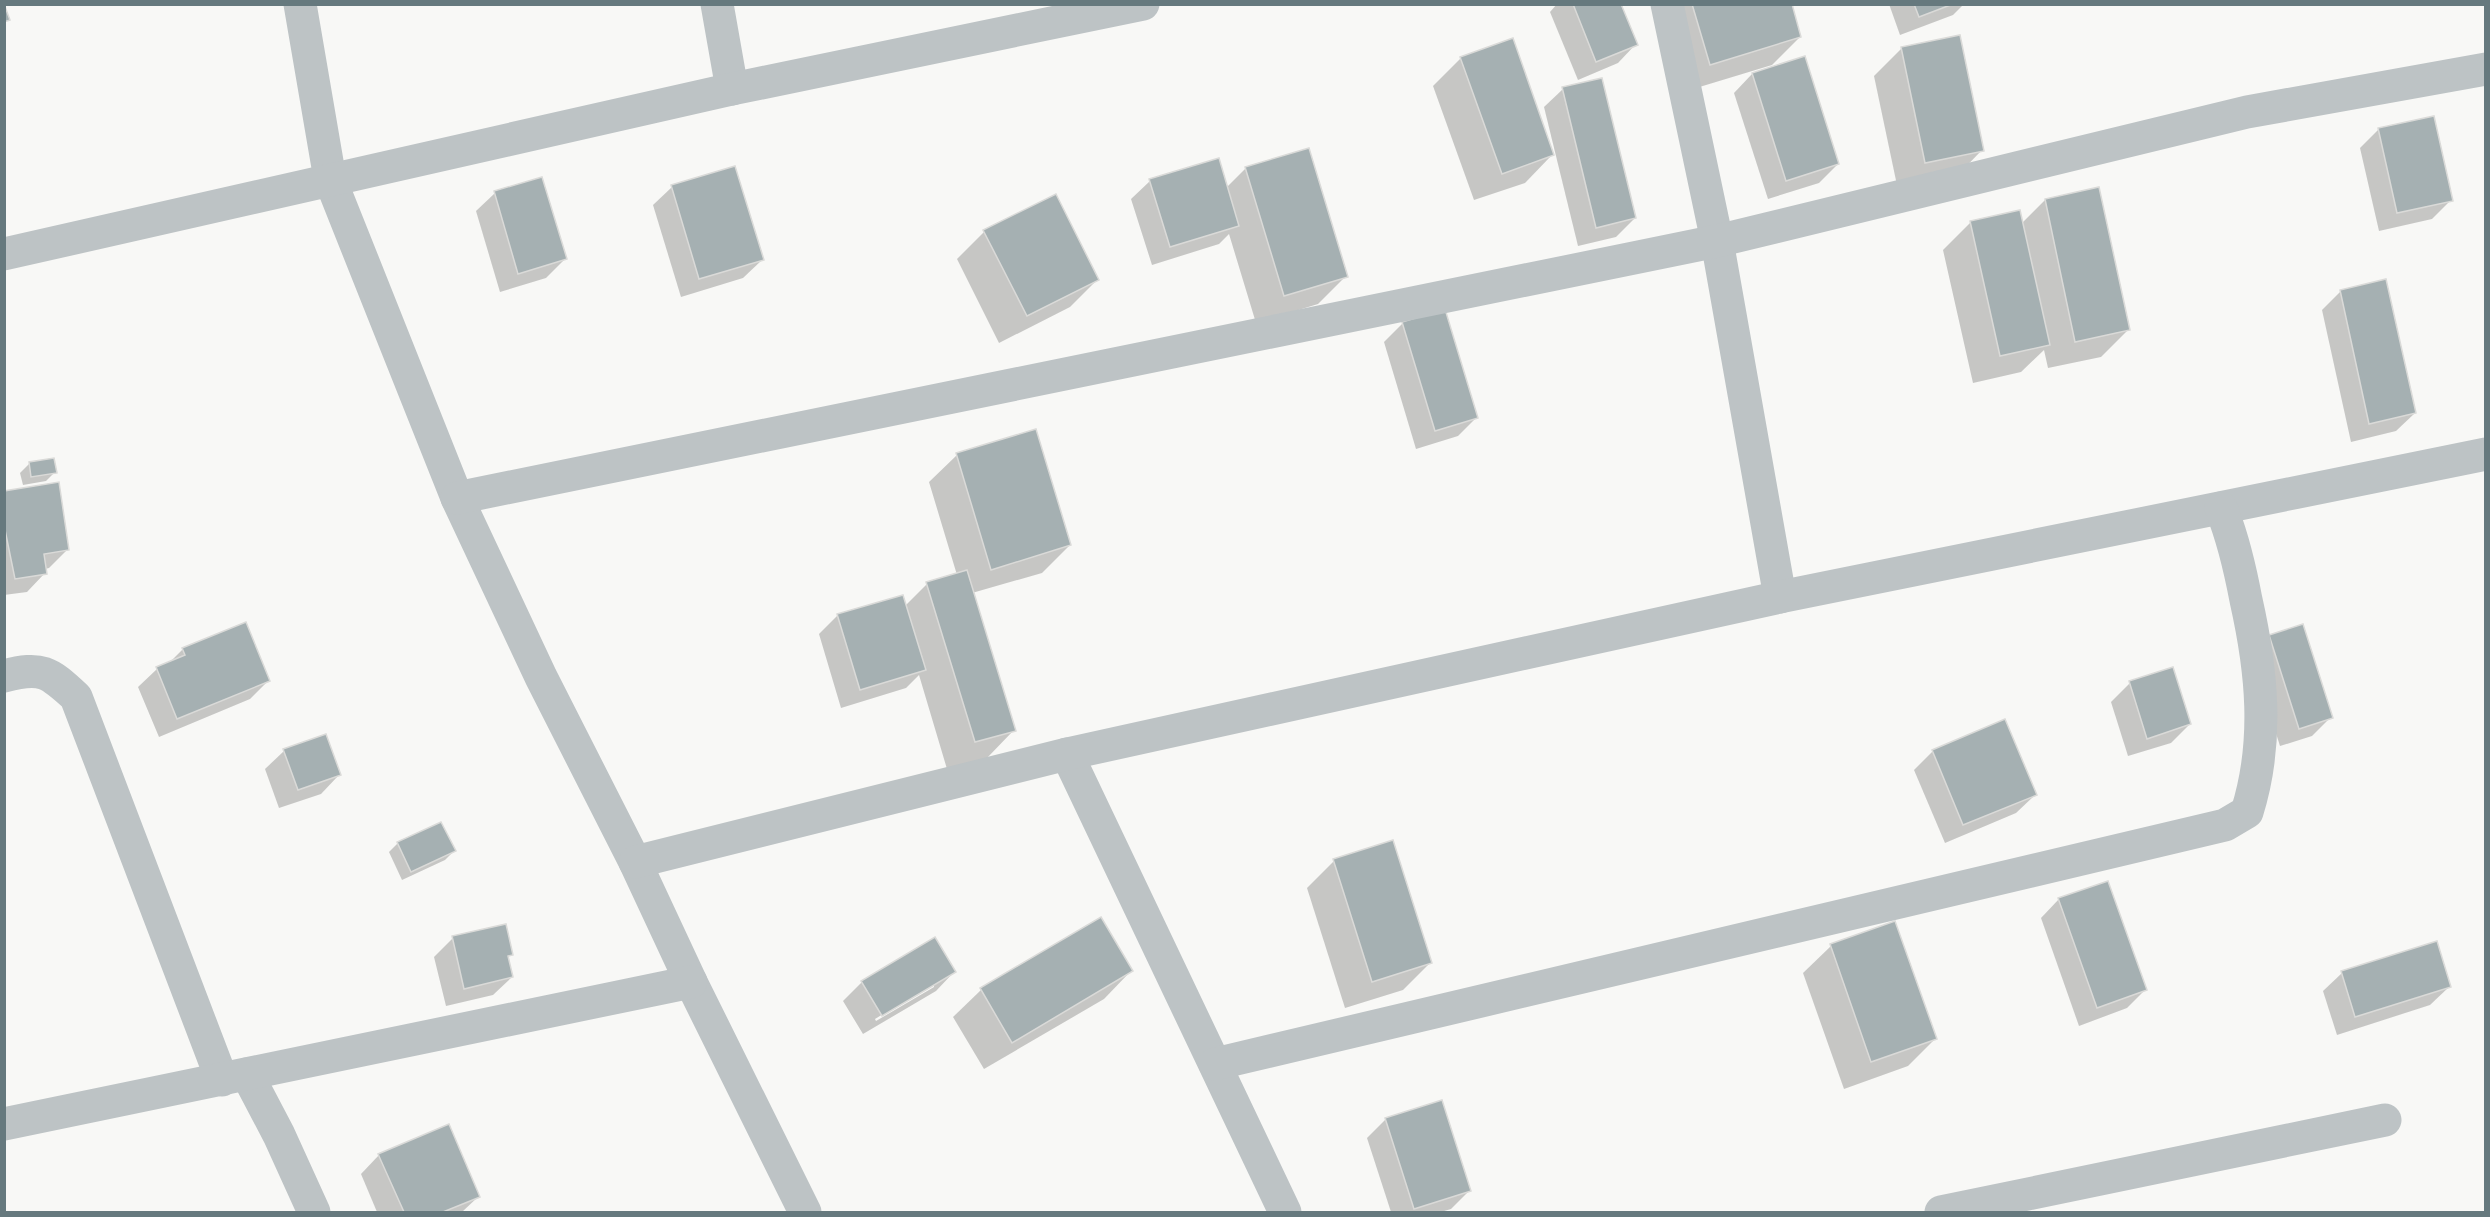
<svg xmlns="http://www.w3.org/2000/svg" width="2490" height="1217" viewBox="0 0 2490 1217" font-family="Ubuntu,sans-serif">
	<style>
		.shadow { fill: #0003; fill-rule: evenodd }
		.building { fill: #a5b0b2; stroke: #dadad8; stroke-width: 1.5 }
		.lines { fill: none; stroke-linecap: round; stroke-linejoin: round }
		.minor { stroke: #bdc3c5; stroke-width: 33 }
	</style>
	<rect width="100%" height="100%" fill="#f8f8f6"/>
	<g class="shadow">
		<path d="M1557 4H1620L1636 44 1618 63 1578 80 1550 12Z"/>
		<path d="M1656 4H1790L1800 37 1772 65 1683 92Z"/>
		<path d="M1889 4H1964L1953 15 1900 35Z"/>
		<path d="M1902 48 1982 150 1955 178 1898 190 1874 76Z"/>
		<path d="M1461 58 1552 155 1525 183 1474 200 1433 86Z"/>
		<path d="M1752 74 1838 164 1819 183 1768 199 1734 93Z"/>
		<path d="M1563 89 1635 218 1616 237 1578 246 1544 107Z"/>
		<path d="M2379 129 2451 200 2432 219 2379 231 2360 148Z"/>
		<path d="M1245 169 1346 276 1318 304 1256 323 1229 234 1219 244 1152 265 1131 199 1150 181 1226 188Z"/>
		<path d="M672 187 762 260 743 278 681 297 653 205Z"/>
		<path d="M495 193 565 259 546 278 500 292 476 211Z"/>
		<path d="M2045 200 2128 330 2101 357 2048 368 2044 350 2021 372 1973 383 1943 250 1971 222 2022 223Z"/>
		<path d="M984 232 1097 280 1070 307 999 343 957 259Z"/>
		<path d="M2341 291 2415 413 2396 431 2351 442 2322 310Z"/>
		<path d="M1403 323 1477 417 1458 436 1416 449 1384 342Z"/>
		<path d="M957 455 1070 545 1042 573 972 593 1014 730 987 758 947 769 919 675 906 688 841 708 819 634 838 615 905 606 927 584 957 575 929 482Z"/>
		<path d="M29 464 55 472 46 481 23 485 20 473Z"/>
		<path d="M4 493 68 549 49 568 45 569V573L27 592 4 595Z"/>
		<path d="M2270 636 2331 717 2312 736 2280 746 2251 655Z"/>
		<path d="M183 649 268 681 250 699 159 737 138 687 157 669 168 664Z"/>
		<path d="M2130 683 2190 724 2171 743 2128 756 2111 702Z"/>
		<path d="M2004 721 2035 795 2016 813 1945 843 1914 770 1932 752Z"/>
		<path d="M284 751 339 775 321 794 279 808 265 769Z"/>
		<path d="M398 843 454 851 445 860 402 880 389 852Z"/>
		<path d="M1334 861 1431 962 1403 990 1345 1008 1307 888Z"/>
		<path d="M2059 899 2145 990 2127 1008 2079 1026 2041 918Z"/>
		<path d="M1101 919 1131 971 1104 999 984 1069 953 1017 981 990Z"/>
		<path d="M1894 923 1935 1039 1908 1066 1844 1089 1803 973 1831 946Z"/>
		<path d="M453 938 511 954 507 959 512 977 493 995 446 1006 434 957Z"/>
		<path d="M954 972 936 991 863 1034 843 1001 862 982ZM934 983V987L876 1021 875 1019Z"/>
		<path d="M2342 973 2449 987 2430 1005 2337 1035 2323 991Z"/>
		<path d="M1386 1119 1470 1190 1451 1209 1441 1212H1391L1367 1138Z"/>
		<path d="M379 1155 479 1196 462 1212H377L361 1174Z"/>
	</g>
	<g class="building">
		<path d="M4 4 10 20 4 22Z"/>
		<path d="M1573 4H1621L1638 45 1596 62Z"/>
		<path d="M1692 4H1792L1801 37 1710 65Z"/>
		<path d="M1914 4H1953L1919 17Z"/>
		<path d="M1960 35 1984 151 1925 163 1901 47Z"/>
		<path d="M1513 38 1554 155 1502 174 1460 57Z"/>
		<path d="M1805 56 1839 164 1786 181 1752 73Z"/>
		<path d="M1602 78 1636 218 1596 228 1562 87Z"/>
		<path d="M2434 116 2453 201 2397 213 2378 128Z"/>
		<path d="M1309 148 1348 277 1284 296 1245 167Z"/>
		<path d="M1219 158 1239 226 1170 247 1149 179Z"/>
		<path d="M735 166 764 260 699 279 671 185Z"/>
		<path d="M542 177 567 259 518 274 494 191Z"/>
		<path d="M2099 187 2130 330 2075 342 2045 199Z"/>
		<path d="M1056 194 1099 280 1027 316 983 230Z"/>
		<path d="M2020 210 2050 345 2000 356 1970 221Z"/>
		<path d="M2386 279 2416 413 2369 424 2340 290Z"/>
		<path d="M1445 309 1478 418 1435 431 1402 322Z"/>
		<path d="M1036 429 1071 545 991 570 956 453Z"/>
		<path d="M54 458 57 473 31 477 29 462Z"/>
		<path d="M59 482 69 550 44 554 47 574 15 579 4 525V491Z"/>
		<path d="M967 570 1016 731 975 742 926 582Z"/>
		<path d="M903 595 926 670 860 690 837 614Z"/>
		<path d="M246 622 270 681 177 719 156 667 185 655 182 648Z"/>
		<path d="M2303 624 2333 718 2299 729 2269 635Z"/>
		<path d="M2173 667 2191 724 2147 739 2129 681Z"/>
		<path d="M2005 719 2037 795 1963 825 1932 750Z"/>
		<path d="M326 734 341 775 298 790 283 749Z"/>
		<path d="M441 822 456 851 411 872 397 842Z"/>
		<path d="M1393 840 1432 963 1372 982 1333 859Z"/>
		<path d="M2108 881 2147 990 2097 1008 2058 898Z"/>
		<path d="M1101 917 1133 971 1012 1043 980 988Z"/>
		<path d="M1895 921 1937 1039 1871 1062 1830 944Z"/>
		<path d="M506 924 513 955 508 956 513 977 464 989 452 936Z"/>
		<path d="M935 937 956 972 882 1016 861 981Z"/>
		<path d="M2437 941 2451 987 2355 1017 2341 971Z"/>
		<path d="M1442 1100 1471 1191 1414 1209 1385 1118Z"/>
		<path d="M449 1124 480 1197 443 1212H404L378 1154Z"/>
	</g>
	<g class="lines">
		<g class="minor">
			<path d="M300 4 330 179 457 498 541 677 635 862 691 982 805 1212"/>
			<path d="M717 4 732 89"/>
			<path d="M1667 4 1717 241 1780 597"/>
			<path d="M4 254 732 89 1143 4"/>
			<path d="M457 498 1717 241 2247 112 2486 69"/>
			<path d="M4 676C42 666 49 672 76 697L222 1080"/>
			<path d="M1067 754 1285 1212"/>
			<path d="M635 862 1067 754 1780 597 2486 454"/>
			<path d="M1215 1064 2225 825 2247 812C2269 742 2262 671 2246 600 2240 568 2233 538 2221 508"/>
			<path d="M247 1074 279 1135 314 1212"/>
			<path d="M4 1124 691 982"/>
			<path d="M1941 1212 2385 1120"/>
		</g>
	</g>
	<rect width="2490" height="1217" fill="none" stroke="#66797e" stroke-width="12"/>
</svg>
